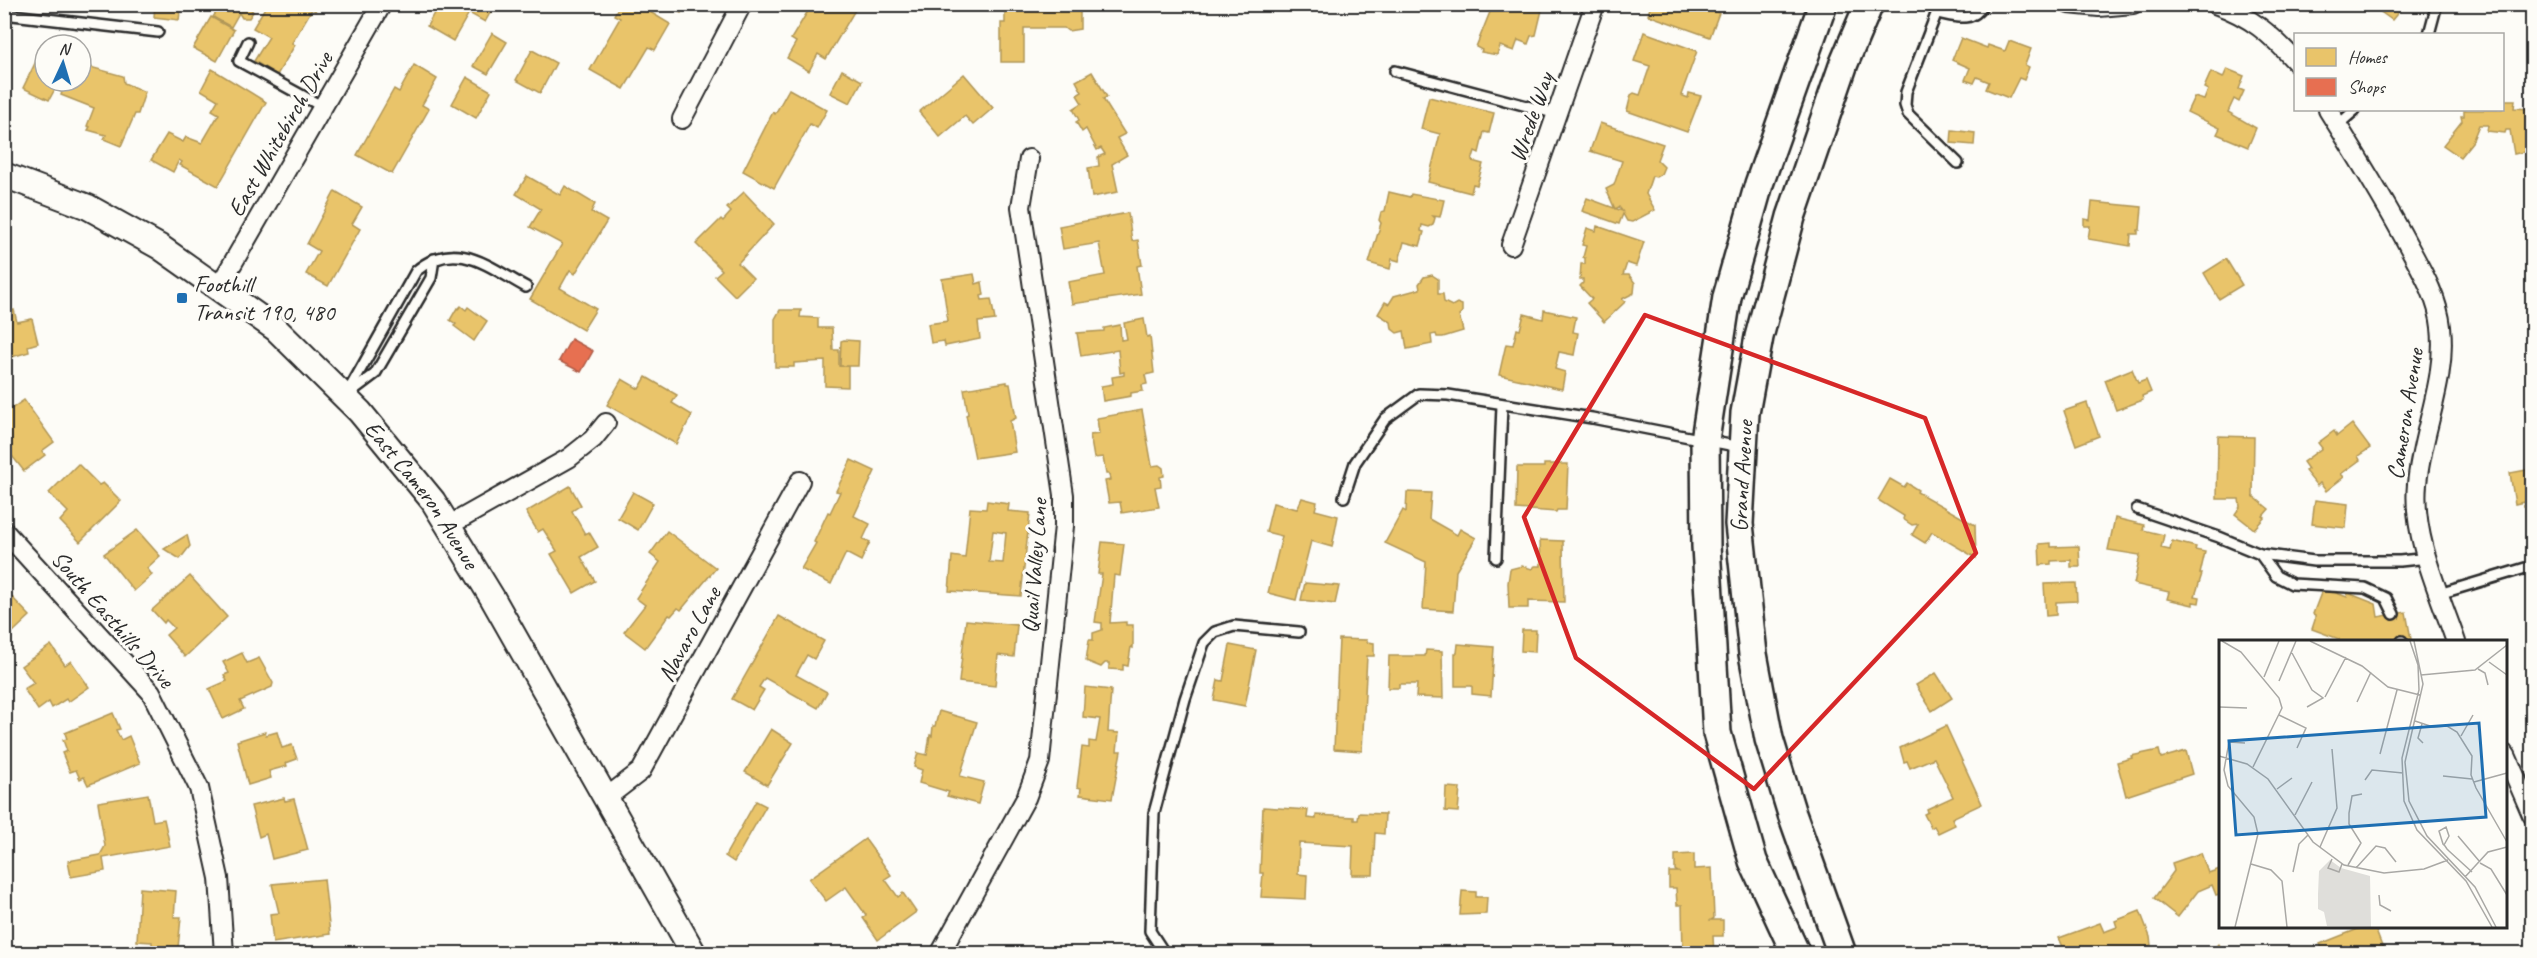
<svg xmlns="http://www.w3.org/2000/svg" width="2537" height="958" viewBox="0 0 2537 958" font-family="Caveat,sans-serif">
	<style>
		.homes { fill: #e9c46a; stroke: #b09657; stroke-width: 1.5; fill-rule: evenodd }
		.shops { fill: #e76f51; stroke: #af5b46; stroke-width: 1.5 }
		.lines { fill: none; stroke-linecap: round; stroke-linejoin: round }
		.lane-casing { stroke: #2b2b2b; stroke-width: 14 }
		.street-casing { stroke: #2b2b2b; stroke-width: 22 }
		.secondary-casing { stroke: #2b2b2b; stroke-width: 28 }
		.primary-casing { stroke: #2b2b2b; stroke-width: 32 }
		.lane { stroke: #fdfcf7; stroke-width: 9 }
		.street { stroke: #fdfcf7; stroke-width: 18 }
		.secondary { stroke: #fdfcf7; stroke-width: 24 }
		.primary { stroke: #fdfcf7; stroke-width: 27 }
		.marked { fill: none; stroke: #d62828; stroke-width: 4.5; stroke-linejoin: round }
		.poi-dot { fill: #1f6fb2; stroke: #fdfcf7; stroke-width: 2 }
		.labels { text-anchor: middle; stroke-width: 6; stroke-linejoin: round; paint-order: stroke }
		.street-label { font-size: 24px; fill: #2b2b2b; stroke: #fdfcf7 }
		.poi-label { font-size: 24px; fill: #2b2b2b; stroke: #fdfcf7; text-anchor: start }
		.inset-road { fill: none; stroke: #a9a8a5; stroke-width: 1.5 }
		.view { fill: #1f6fb2; fill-opacity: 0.15; stroke: #1f6fb2; stroke-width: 3 }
		.inset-edge { fill: none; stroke: #2b2b2b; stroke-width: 3 }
	</style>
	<rect width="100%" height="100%" fill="#fdfcf7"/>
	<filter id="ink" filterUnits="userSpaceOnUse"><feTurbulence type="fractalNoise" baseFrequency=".0167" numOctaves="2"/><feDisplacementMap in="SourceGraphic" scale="12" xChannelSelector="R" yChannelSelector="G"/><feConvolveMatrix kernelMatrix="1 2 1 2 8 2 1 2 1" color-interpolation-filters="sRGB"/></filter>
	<g filter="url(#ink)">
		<g class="homes">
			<path d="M155 4H181L179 20 154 17Z"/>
			<path d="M222 4 249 6 253 12 249 18H242L239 13 231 27 213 17Z"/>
			<path d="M267 4H318L315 11 312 9 292 43 295 45 277 75 254 61 269 37 253 28Z"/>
			<path d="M439 4H495L485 22 469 13 453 41 427 26Z"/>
			<path d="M620 4H637L670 24 655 50 649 47 624 89 590 70 620 18 614 15Z"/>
			<path d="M665 4H686L681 13Z"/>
			<path d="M809 4 858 5 826 59 818 54 809 71 787 58 796 42 791 39 808 11 806 10Z"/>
			<path d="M1005 4H1080V29L1068 31 1064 28H1024V62H1001V23H1005Z"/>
			<path d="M1534 4 1533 7 1542 10 1536 35 1531 36 1528 44 1518 40 1514 51 1500 46 1497 55 1481 52 1482 50 1476 47 1492 7 1488 4Z"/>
			<path d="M1651 4H1701V7L1719 13 1710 37 1648 15Z"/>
			<path d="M2377 4H2405L2392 20 2375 8Z"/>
			<path d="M211 17 234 30 217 61 193 48Z"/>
			<path d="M1644 32 1697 51 1681 95 1688 98 1689 93 1701 96 1687 132 1627 111 1631 95 1634 93 1640 95 1650 66 1634 61Z"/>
			<path d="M492 33 507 42 488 74 473 66Z"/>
			<path d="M1961 38 1987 48 1988 45 2005 51 2009 41 2031 49 2025 65 2029 67 2024 80 2019 78 2009 98 1986 89 1989 82 1977 77 1974 83 1965 80 1970 68 1952 60Z"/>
			<path d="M42 49 45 50V81H81V67L85 69 87 66 123 76 124 83 145 92 138 114H135L121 146 104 139 106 135 88 130 90 127 87 126 94 108 61 95 62 92 55 89 49 100 23 88Z"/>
			<path d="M532 50 556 63 540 93 516 80Z"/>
			<path d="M414 65 437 79 422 105 429 109 392 174 357 155 394 89 399 92Z"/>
			<path d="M212 69 266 102 218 186 180 165 182 162 179 160 173 172 151 160 167 134 183 142 186 137 202 143 219 114 212 110 218 100 201 90Z"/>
			<path d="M2227 69 2244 76 2239 89 2244 91 2239 102 2234 99 2228 112 2256 128 2248 147 2217 134 2220 128 2187 112 2194 97 2204 100 2208 90 2204 88 2211 72 2223 78Z"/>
			<path d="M842 70 862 81 850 103 830 93Z"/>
			<path d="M1092 72 1107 97 1103 99 1125 134 1117 138 1127 155 1112 164 1118 192 1092 197 1088 168 1099 166 1098 157 1105 154 1101 148 1097 150 1086 129 1082 132 1076 122 1079 120 1073 109 1082 103 1077 95 1082 92 1076 81Z"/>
			<path d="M964 74 993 108 973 125 965 116 940 137 919 112Z"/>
			<path d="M467 77 491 91 476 118 452 104Z"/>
			<path d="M789 89 827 110 817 128 810 124 774 188 743 171 773 112 775 114Z"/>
			<path d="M1429 97 1494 113 1489 133 1484 132 1479 153 1475 151 1472 161 1483 164 1477 185 1473 184 1471 193 1428 182 1440 134 1421 129Z"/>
			<path d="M2502 100H2515L2514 108 2531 109 2530 124H2527L2532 150 2514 154 2510 130H2506L2505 133 2487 131 2488 125H2479L2472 142 2460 157 2443 145 2462 121 2461 116H2464V110H2502Z"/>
			<path d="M1600 123 1663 144 1657 160 1664 167 1661 174 1656 177 1652 176 1646 194 1655 210 1632 222 1627 221 1623 214 1619 224 1582 211 1587 198 1622 211 1619 207 1615 209 1606 189 1614 185 1622 161 1590 151Z"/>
			<path d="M1952 130 1975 133 1974 145 1951 143Z"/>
			<path d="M527 176 560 195 565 186 595 204 591 212 607 221 575 274 570 270 560 288 596 309 583 330 530 299 562 244 530 227 541 209 516 194Z"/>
			<path d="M335 191 362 207 352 224 360 229 328 286 306 274 319 251 307 244Z"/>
			<path d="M744 192 774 224 738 263 753 278 735 296 715 276 722 270 696 244 721 219 723 221 731 212 727 208Z"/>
			<path d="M1389 192 1410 197 1411 194 1444 200 1440 217 1433 216 1435 218 1433 225 1429 227 1422 225 1421 231 1424 232 1420 246 1404 242 1399 261 1392 259 1390 269 1369 263 1381 223 1379 220 1381 212 1385 211Z"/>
			<path d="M2092 202 2142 207 2140 230H2138V234H2131L2130 246 2088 239 2090 226H2084V219L2090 220Z"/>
			<path d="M1128 213 1132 241 1138 240 1142 265 1137 266 1141 294 1072 304 1068 282 1105 275 1099 243 1063 249 1059 226Z"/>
			<path d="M1597 226 1644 242 1636 266 1627 263 1623 275H1629L1635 283 1634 293 1622 299 1625 302 1604 322 1587 303 1592 299 1580 286 1583 283V279H1580L1581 264H1585V258L1583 257 1586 246 1582 245 1587 228 1596 231Z"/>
			<path d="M2226 259 2242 285 2219 299 2204 273Z"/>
			<path d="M974 274 976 284 982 282 984 295 981 296 982 300 991 299 995 320 978 322 980 339 945 346 944 341 931 343 928 324 948 321 942 279Z"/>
			<path d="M1432 275 1438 279V294H1443L1444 302 1452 306 1457 303 1462 305V312L1459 315 1463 331 1443 337H1437L1436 334 1431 335 1432 344 1407 349 1404 331 1397 333 1392 329 1391 322 1378 314 1385 302 1389 304 1394 296 1420 289 1419 284 1424 277Z"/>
			<path d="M461 306 466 310 468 307 487 321 474 341 454 326 456 324 450 320 457 308 458 309Z"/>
			<path d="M14 310 17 322 32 319 38 343 28 346 29 352 8 358 9 360 4 361V313Z"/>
			<path d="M780 310H801L800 317 818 318V328H832L833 350H839V366H848V387L825 386V361L794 363V367H775V319Z"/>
			<path d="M1544 310 1576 317 1573 332 1578 333 1574 355 1559 352 1555 369 1565 372 1562 389 1499 375 1506 344 1513 345 1517 329 1520 330 1524 314 1543 319Z"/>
			<path d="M1144 319 1147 337 1150 336 1154 373 1145 375 1147 384 1142 385 1143 391 1131 393V396L1103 401 1101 386 1113 384 1112 377 1124 375V372L1120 373 1118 350 1081 356 1077 333 1104 331V328L1120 325 1121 340 1127 339 1124 323Z"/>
			<path d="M844 340 859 341 858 366H840L841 341Z"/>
			<path d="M2132 369 2138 383 2146 380 2151 392 2142 396 2143 400 2116 410 2105 380Z"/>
			<path d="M646 377 677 395 672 403 692 415 676 444 607 405 622 379 639 389Z"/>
			<path d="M1007 382V384H1010L1016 418 1010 421 1015 452 975 458 966 415 968 414 964 389Z"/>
			<path d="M24 400 54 442 42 451 45 455 24 471 4 446 10 442 4 434V414Z"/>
			<path d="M2087 403 2099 436 2076 445 2064 411Z"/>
			<path d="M1142 410 1152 466 1159 465 1163 468 1164 476 1160 477 1161 486 1155 487 1159 507 1122 513 1120 502 1109 503 1105 481 1110 480 1109 474H1106L1103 457 1094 458 1090 435 1099 434 1097 418Z"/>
			<path d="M2352 424 2370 448 2358 456 2360 460 2341 474 2344 477 2326 491 2320 483 2317 486 2305 471 2308 469 2303 462 2322 448 2318 443 2334 431 2337 436Z"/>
			<path d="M2218 436 2254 437 2253 496 2269 509 2263 516 2265 517 2254 529 2235 514 2240 507 2239 499H2217Z"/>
			<path d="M851 460 875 471 854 516 870 524 863 539 870 542 861 561 846 553 831 584 801 569 816 543 814 542 828 512 830 513 840 492 836 491Z"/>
			<path d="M78 464 99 485 103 483 121 501 80 542 60 521 68 512 49 493Z"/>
			<path d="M1544 464H1568L1566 510H1557L1556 512 1516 509 1517 467H1544Z"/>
			<path d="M2532 469V522H2531L2528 505 2524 506V502L2515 504 2510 473Z"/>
			<path d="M1890 479 1904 487 1907 483 1918 490 1917 492 1975 525 1976 558 1932 532 1925 543 1912 535 1918 524 1912 525 1903 519 1904 516 1878 500Z"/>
			<path d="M570 486 581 505 572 511 585 534 589 532 598 547 581 557 595 581 574 593 551 554 557 551 543 529 538 532 526 512Z"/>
			<path d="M633 492 653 503 638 530 618 518Z"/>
			<path d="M1407 492 1431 493 1429 519 1457 535 1460 529 1476 538 1456 571 1453 611 1423 609 1426 562 1385 543 1403 510 1406 512Z"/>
			<path d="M1302 498 1317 502 1315 510 1338 516 1332 547 1311 541 1296 600 1268 593 1282 536 1266 532 1273 503 1297 509Z"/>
			<path d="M2315 500 2348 504 2346 528 2312 524Z"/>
			<path d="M987 501 1009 504 1008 511 1030 513 1021 596 949 591 952 556 965 558 970 508 986 509ZM993 531 1006 533 1003 563 989 562Z"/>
			<path d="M2115 518 2144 525 2143 530 2164 535 2161 548 2170 550 2172 541 2196 547 2195 550 2205 552 2200 574H2202L2195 596 2200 597 2199 603 2193 602V605L2167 599 2169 592 2134 584 2140 555 2108 550Z"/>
			<path d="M137 530 160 556 147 568 152 575 134 591 104 554Z"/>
			<path d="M667 531 716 568 681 610 678 608 671 616 669 615 645 648 624 632 645 605 636 598 660 562 650 554Z"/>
			<path d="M187 535 190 546 180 559 164 549Z"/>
			<path d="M1540 540 1563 541 1564 602 1528 601V608H1509L1508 583 1510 569 1522 566 1532 569 1535 566H1541Z"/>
			<path d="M1102 542 1124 544 1120 576 1114 575 1110 623 1126 622V625H1133V648L1131 647 1128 666 1123 665V670L1109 669V663H1105L1101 667 1086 661 1089 640H1093V633L1102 630V623L1095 622 1102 574H1098Z"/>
			<path d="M2051 543V547L2079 546 2080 567H2071V560L2051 561V564L2040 565 2039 544Z"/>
			<path d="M190 576 227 617 185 657 166 635 174 628 166 620 164 623 152 610Z"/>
			<path d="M1305 583 1339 586 1335 604 1301 600Z"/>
			<path d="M2076 583 2077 601 2056 602V615L2046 616 2044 584Z"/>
			<path d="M2323 588 2347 597 2348 593 2376 604 2378 617 2406 612 2411 639 2396 642H2339V639L2312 629 2315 620V615L2313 614Z"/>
			<path d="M4 594 9 598 11 596 30 616 12 633 7 627 4 629Z"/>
			<path d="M779 616 824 641 814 659 807 655 796 675 827 692 818 708 765 678 759 687 764 690 752 710 732 699Z"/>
			<path d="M966 620 1017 625 1014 657 998 655 995 686 959 682Z"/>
			<path d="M1522 630H1536L1535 652 1521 651Z"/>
			<path d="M1339 639 1367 640V642L1374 643V656H1367L1362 751 1334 749Z"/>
			<path d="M1458 644 1494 647 1491 696 1472 694V686H1455V653H1457Z"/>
			<path d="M51 645 65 665 71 661 89 687 68 702 66 699 52 708 49 702 38 710 24 689 34 683 21 666Z"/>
			<path d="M1230 645 1256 650 1245 706 1214 700 1218 680 1223 681Z"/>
			<path d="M1426 650 1442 651 1443 698 1416 697 1417 684H1399V688H1388L1389 656H1425Z"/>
			<path d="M242 653 247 663 259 658 273 683 272 687 240 701 244 709 223 719 209 689 227 681 224 675 229 673 223 662Z"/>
			<path d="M1936 673 1952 698 1932 711 1916 685Z"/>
			<path d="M1085 687 1111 690 1108 732 1119 733 1117 751H1121L1112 799 1080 795 1081 788 1077 787 1082 747 1089 748V741L1096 742 1100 719 1083 717Z"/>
			<path d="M939 711 977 722 960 776 984 782 978 804 947 796 949 792 919 783 922 770 914 767 918 753 927 755 930 735 932 736 933 726H935Z"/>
			<path d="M113 713 120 729 116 730 121 740 129 736 140 763 88 785 84 777 80 779 76 770 70 772 62 753 67 751 63 740 67 739 65 733Z"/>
			<path d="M1946 726 1982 804 1952 818 1955 825 1938 833 1934 826 1931 828 1924 814 1928 812 1927 809 1953 797 1934 758 1910 768 1907 761 1904 762 1900 748Z"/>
			<path d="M771 729 793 743 767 785 745 772Z"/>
			<path d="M265 732 266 735 277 732 282 748 292 745 297 759 286 763 287 766 269 771 271 778 248 785 237 741Z"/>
			<path d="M2159 750 2161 758 2186 751 2192 774 2126 796 2117 762 2132 758 2131 756Z"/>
			<path d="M1446 787 1460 788 1458 812 1445 811Z"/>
			<path d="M148 794 153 821 164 819 170 846 103 858 105 871 71 877 68 861 100 855 105 846 98 802Z"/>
			<path d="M284 798 285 801 294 799 308 850 272 859 266 834 259 837 251 806Z"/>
			<path d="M756 801 766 806 734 862 725 856Z"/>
			<path d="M1263 807 1308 810 1307 818 1316 819V815L1354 817V820H1358L1359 813 1385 814 1384 834 1375 833 1373 875H1352L1353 846 1299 843 1298 874 1307 875 1306 899 1261 897 1263 873H1260Z"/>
			<path d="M865 839 891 875 885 879 898 897 903 893 916 912 878 940 863 918 866 915 846 887 826 901 809 879Z"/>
			<path d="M2201 853 2208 873 2220 869V894L2216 895 2212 885 2198 891 2178 917 2154 898 2174 871 2172 863Z"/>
			<path d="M1694 854V869L1712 868 1714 918 1711 920H1723V936H1713L1714 954H1683L1682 905H1677L1676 888H1669V872H1678L1675 870V855Z"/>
			<path d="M324 879 330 934 273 943 270 914 279 913 272 884Z"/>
			<path d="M140 888 176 891 174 917H181L178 948 152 946V942L137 941Z"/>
			<path d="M1462 891 1476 892V897H1487L1486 914 1460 915Z"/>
			<path d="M2140 911 2150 937 2151 945 2147 947 2149 954H2061L2060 950 2064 949 2059 938 2100 923 2104 932 2117 927 2115 921Z"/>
			<path d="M2357 926H2374L2385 954H2319L2323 951 2320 944 2358 929Z"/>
			<path d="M2218 944 2228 953 2227 954H2210Z"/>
		</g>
		<path class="shops" d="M571 339 593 351 581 372 559 361Z"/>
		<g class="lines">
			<defs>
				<g id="lane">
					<path d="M1940 4 1906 92 1905 105 1908 114 1958 163"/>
					<path d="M1937 13C1954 16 1973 24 1983 4"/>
					<path d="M4 14 158 32"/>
					<path d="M2429 34 2437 4"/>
					<path d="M248 42 239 61 323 107"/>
					<path d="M1395 71 1557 114"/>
					<path d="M2338 125 2355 110"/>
					<path d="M347 395 375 374 431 278 434 259"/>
					<path d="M345 397 416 271C456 237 489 267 526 287"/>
					<path d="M1344 497 1355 463 1385 419 1419 394 1448 395 1592 418 1740 447"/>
					<path d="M2137 509 2219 537 2260 554 2314 561H2400L2428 558"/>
					<path d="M2260 554 2276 576 2292 584 2365 588 2386 598 2394 614"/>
					<path d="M1496 558 1502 405"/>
					<path d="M2439 594 2532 566"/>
					<path d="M2402 641V642"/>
					<path d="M1165 954 1150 931 1154 813 1185 699 1204 643 1215 632 1234 626 1299 632"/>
				</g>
				<g id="street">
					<path d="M2069 4 2099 7 2133 4"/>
					<path d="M2215 4C2250 16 2271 34 2296 62"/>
					<path d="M2328 110C2356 155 2384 199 2409 247 2422 271 2438 298 2441 327 2447 381 2422 430 2417 484 2412 537 2439 592 2456 642"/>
					<path d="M682 119 742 4"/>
					<path d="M1511 245 1595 4"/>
					<path d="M219 287 382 4"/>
					<path d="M448 526 569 458 593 439 606 423"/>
					<path d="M4 531 151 692 199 788 219 878 224 954"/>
					<path d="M2506 755 2532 815"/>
					<path d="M606 798 641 771 800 481"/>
					<path d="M940 954 1026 798 1040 761 1064 526V495L1021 207 1029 159"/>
				</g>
				<g id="secondary">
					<path id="s1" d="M4 175 88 207 160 247 276 329 360 412 433 501 493 599 694 954"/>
				</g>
				<g id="primary">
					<path d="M1796 954 1753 861 1717 733 1706 546 1705 440 1727 297 1759 184 1823 4"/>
					<path id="s2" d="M1842 954 1792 814 1769 739 1753 654 1739 524 1745 413 1759 337 1791 217 1844 63 1869 4"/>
				</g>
			</defs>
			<use href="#lane" class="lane-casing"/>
			<use href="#street" class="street-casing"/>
			<use href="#secondary" class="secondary-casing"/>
			<use href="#primary" class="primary-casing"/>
			<use href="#lane" class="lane"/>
			<use href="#street" class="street"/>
			<use href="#secondary" class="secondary"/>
			<use href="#primary" class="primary"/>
		</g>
	</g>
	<path class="marked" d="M1645 315 1925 418 1976 553 1754 789 1576 658 1524 517Z"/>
	<rect class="poi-dot" x="176" y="292" width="12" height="12" rx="3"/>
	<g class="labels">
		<g class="street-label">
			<text transform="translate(1531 117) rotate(-71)" y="8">Wrede Way</text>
			<text transform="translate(280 134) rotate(-60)" y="8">East Whitebirch Drive</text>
			<text transform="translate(2405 414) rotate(-81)" y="8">Cameron Avenue</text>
			<text dy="8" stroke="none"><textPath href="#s2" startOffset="492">Grand Avenue</textPath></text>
			<text dy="8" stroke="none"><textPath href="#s1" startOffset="536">East Cameron Avenue</textPath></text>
			<text transform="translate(1034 566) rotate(-86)" y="8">Quail Valley Lane</text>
			<text transform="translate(113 619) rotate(49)" y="8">South Easthills Drive</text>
			<text transform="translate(689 634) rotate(-61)" y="8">Navaro Lane</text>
		</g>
		<g class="poi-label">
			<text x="194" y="292">Foothill<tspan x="194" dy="28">Transit 190, 480</tspan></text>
		</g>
	</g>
	<g transform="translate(2219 640)">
		<rect width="288" height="288" fill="#fdfcf7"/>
		<path d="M111 220 122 228 151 236 152 287 108 286 105 272 99 269V254L100 231Z" fill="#dfdeda"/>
		<path class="inset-road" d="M3 1 22 12 60 58 63 68 34 127M91 1 143 26 169 47 201 55M191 1 199 25 200 50 183 118 185 161 198 190 247 241 273 287M195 1 204 44 186 122 190 161 208 196 256 247 277 287M73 13 93 50 104 58 88 67M270 22 288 35M259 29 266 33 269 45M202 35 256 30 288 5M45 37 60 1M60 41 77 1M106 57 127 17M138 62 152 32M0 67 28 68M60 75 87 88 78 108M196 81 214 87 228 86 238 92 253 116 252 135 257 148 288 202M203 84 199 98 204 103M242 96 254 75M161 114 178 50M0 116 28 124 49 139 94 202 125 225 165 233 205 229 229 220M224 136 253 139M146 140 153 130 184 133M255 142 288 133M58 149 73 138M76 175 93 142M239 196 261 222M225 205 230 196 227 187 220 191 224 204 226 206 228 209 230 211 253 232M101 207 118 168 113 109M113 219 109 228 120 232 123 224M261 223 272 229 288 255M32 224 52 230 63 241 68 287M129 225 142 203 130 184V173L133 156 143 154M137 228 157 206 166 208 177 222M74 232 80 204 89 195M246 237 269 212 288 207M160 255 161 265 172 271M16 287 39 194 35 177 9 146 5 130 10 102 26 103"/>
		<path class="view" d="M260 83 267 177 17 195 10 101Z"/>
		<rect width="288" height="288" class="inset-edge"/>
	</g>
	<rect width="2537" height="958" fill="none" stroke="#fdfcf7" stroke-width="24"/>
	<rect x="12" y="12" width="2513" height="934" fill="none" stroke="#2b2b2b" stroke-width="2" filter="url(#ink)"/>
	<rect x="2294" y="33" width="210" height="78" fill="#fdfcf7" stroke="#a9a8a5" stroke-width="1.5"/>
	<rect x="2306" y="48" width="30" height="18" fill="#e9c46a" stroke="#a9a8a5" stroke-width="1.5"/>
	<text x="2348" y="63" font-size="18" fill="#2b2b2b">Homes</text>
	<rect x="2306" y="78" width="30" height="18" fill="#e76f51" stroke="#a9a8a5" stroke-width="1.5"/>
	<text x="2348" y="93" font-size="18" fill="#2b2b2b">Shops</text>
	<g transform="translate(63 63) rotate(4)"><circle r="28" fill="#fdfcf7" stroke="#a9a8a5" stroke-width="1.5"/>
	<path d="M0-4.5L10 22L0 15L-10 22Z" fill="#1f6fb2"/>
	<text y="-9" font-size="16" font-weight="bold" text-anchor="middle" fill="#2b2b2b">N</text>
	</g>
</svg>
